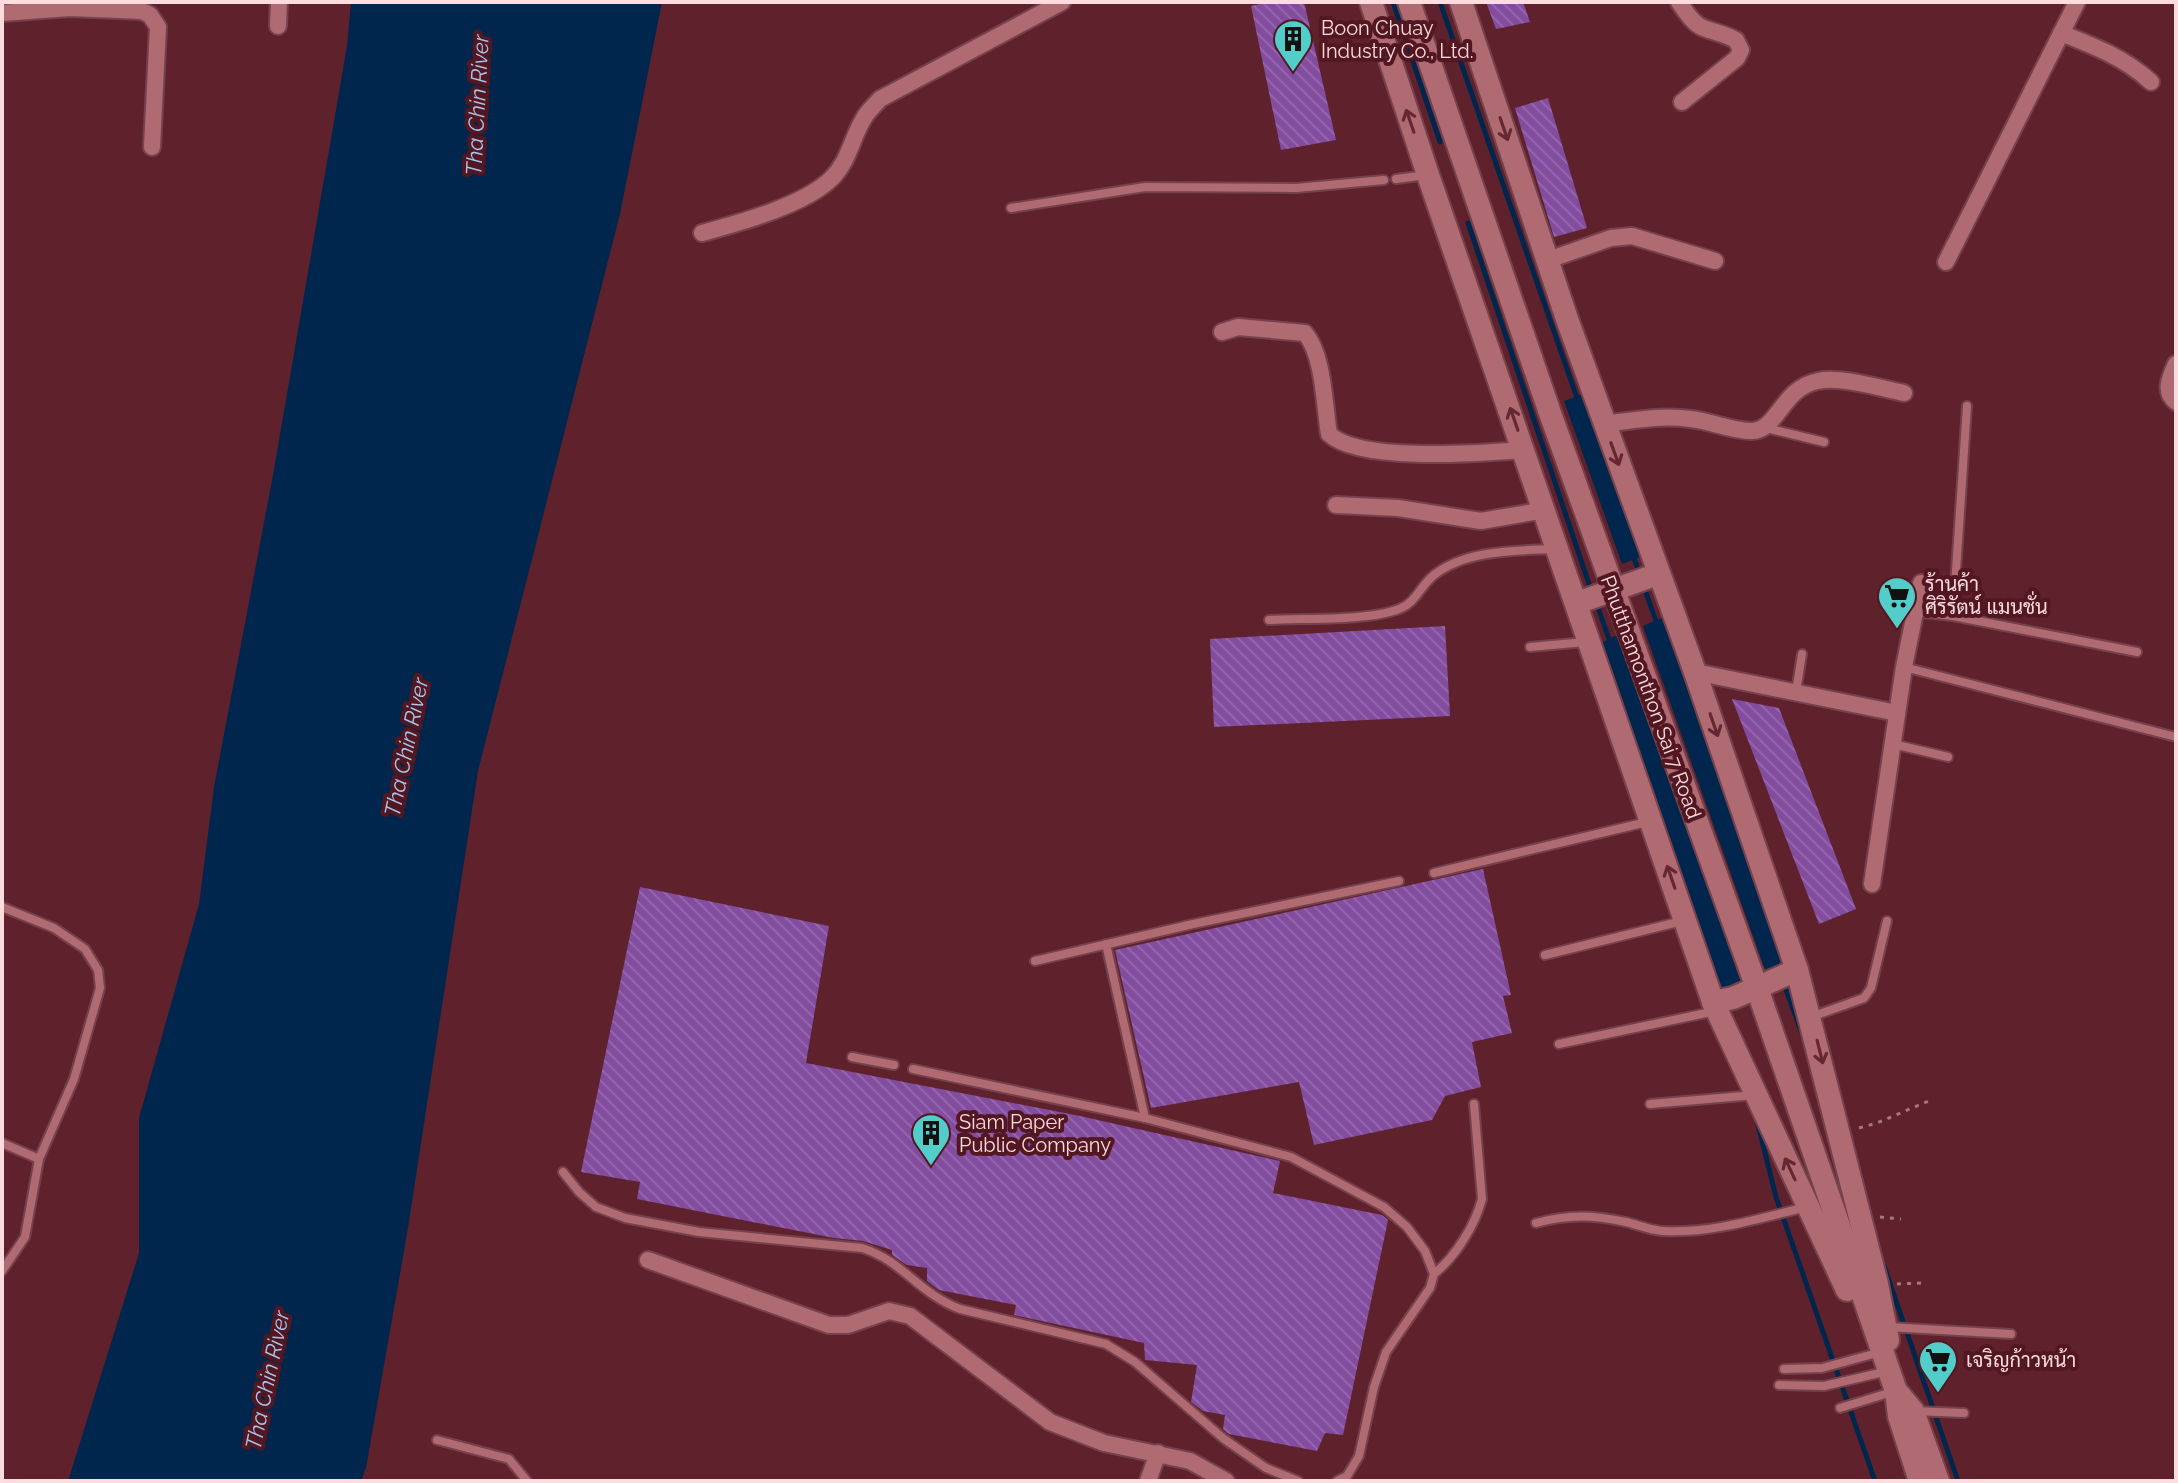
<svg xmlns="http://www.w3.org/2000/svg" width="2178" height="1483" viewBox="0 0 2178 1483" font-family="Raleway,Sarabun,sans-serif">
	<style>
		.water { fill: #00264d }
		.lines { fill: none; stroke-linecap: round; stroke-linejoin: round }
		.stream { stroke: #00264d; stroke-width: 5 }
		.building { fill: url(#building-back-hatch) }
		.service-casing { stroke: #75414d; stroke-width: 12 }
		.minor-casing { stroke: #75414d; stroke-width: 20 }
		.secondary-casing { stroke: #75414d; stroke-width: 26 }
		.path { stroke: #a7777e; stroke-width: 3; stroke-dasharray: 4 6; stroke-linecap: butt }
		.service { stroke: #af6a72; stroke-width: 8 }
		.minor { stroke: #af6a72; stroke-width: 16 }
		.secondary { stroke: #af6a72; stroke-width: 22 }
		.oneway { stroke: #652832 }
		.labels { text-anchor: middle; stroke-width: 8; stroke-linejoin: round; paint-order: stroke }
		.poi-label { font-size: 20px; fill: #fcdcde; stroke: #531722; text-anchor: start }
		.street-label { font-size: 20px; fill: #fcdcde; stroke: #531722 }
		.water-label { font-size: 22px; font-style: italic; fill: #a5c6ee; stroke: #531722 }
	</style>
	<defs>
		<pattern id="building-back-hatch" width="6" height="6" patternUnits="userSpaceOnUse" patternTransform="scale(2)"><rect width="6" height="6" fill="#824c9f"/><path d="M-1 5l2 2M0 0l6 6M5-1l2 2" fill="none" stroke="#9565ac"/></pattern>
	</defs>
	<rect width="100%" height="100%" fill="#5f222c"/>
	<g class="water">
		<path d="M351 2H662L620 214 478 771 408 1228 366 1468 361 1481H68L139 1253V1118L199 904 214 787 273 475 347 46Z"/>
		<path d="M1585 393 1643 556 1622 564 1564 401Z"/>
		<path d="M1664 617 1783 965 1769 973 1764 967 1643 626Z"/>
		<path d="M1614 636H1620L1742 985 1722 990 1600 644Z"/>
	</g>
	<g class="lines">
		<g class="stream">
			<path d="M1393 2 1440 142"/>
			<path d="M1440 2 1578 401"/>
			<path d="M1468 223 1592 593"/>
			<path d="M1632 553 1640 574"/>
			<path d="M1644 587 1658 627"/>
			<path d="M1596 602 1610 642"/>
			<path d="M1784 984 1805 1042"/>
			<path d="M1757 1121 1776 1197 1875 1481"/>
			<path d="M1884 1266 1958 1481"/>
		</g>
	</g>
	<g class="building">
		<path d="M1268 2H1304L1336 140 1281 150 1251 6Z"/>
		<path d="M1486 2H1523L1530 22 1496 29Z"/>
		<path d="M1548 98 1587 228 1554 237 1515 108Z"/>
		<path d="M1445 626 1450 716 1214 727 1210 639Z"/>
		<path d="M1732 699 1779 708 1856 909 1819 924Z"/>
		<path d="M1483 869 1511 995 1503 996 1512 1033 1472 1042 1481 1087 1445 1096 1432 1120 1314 1145 1299 1082 1151 1108 1115 950Z"/>
		<path d="M640 887 829 926 806 1063 1080 1116 1280 1161 1273 1193 1382 1215 1388 1220 1343 1435 1325 1433 1317 1451 1229 1434 1223 1429 1225 1415 1203 1411 1191 1402 1197 1365 1145 1360 1144 1343 1014 1315 1016 1305 939 1290 927 1281V1268L907 1265 892 1255V1250L863 1241 834 1238 637 1199 640 1182 581 1172Z"/>
	</g>
	<g class="lines">
		<defs>
			<g id="service">
				<path d="M1396 179 1427 175"/>
				<path d="M1011 208 1145 187 1296 188 1384 180"/>
				<path d="M1766 428 1824 442"/>
				<path d="M1915 612 1953 616 2137 652"/>
				<path d="M1953 616 1967 406"/>
				<path d="M1269 620C1303 618 1369 621 1399 609 1416 603 1420 586 1434 575 1466 550 1513 551 1553 549"/>
				<path d="M1530 647 1585 642"/>
				<path d="M1904 667 2176 737"/>
				<path d="M1796 692 1802 654"/>
				<path d="M1893 744 1948 757"/>
				<path d="M1434 873 1647 822"/>
				<path d="M2 907 54 928 85 949 98 970 100 988 74 1079 39 1159 2 1143"/>
				<path d="M1545 955 1682 921"/>
				<path d="M1035 961 1193 924 1399 881"/>
				<path d="M1811 1017 1864 998 1871 988 1887 921"/>
				<path d="M1559 1044 1716 1011"/>
				<path d="M852 1057 894 1065"/>
				<path d="M913 1069 1145 1118 1106 944"/>
				<path d="M1650 1104 1755 1095"/>
				<path d="M1145 1118 1291 1157 1384 1207 1407 1227 1425 1251 1434 1274 1430 1288 1386 1352 1374 1387 1359 1456 1347 1476 1337 1481"/>
				<path d="M563 1172 579 1192 596 1207 625 1218 699 1232 862 1248C903 1261 918 1293 960 1309L1106 1344 1135 1362 1224 1439 1266 1468 1298 1481"/>
				<path d="M1536 1223C1569 1214 1593 1215 1626 1222 1638 1225 1650 1230 1662 1231 1711 1234 1760 1218 1807 1207"/>
				<path d="M2 1271 25 1237 39 1159"/>
				<path d="M1434 1274C1455 1257 1475 1226 1482 1199L1474 1104"/>
				<path d="M1888 1327 2011 1334"/>
				<path d="M1784 1369 1822 1368 1877 1353"/>
				<path d="M1779 1385 1824 1386 1888 1371"/>
				<path d="M1840 1408 1895 1391"/>
				<path d="M1914 1411 1964 1413"/>
				<path d="M437 1440 509 1459 527 1481"/>
			</g>
			<g id="minor">
				<path d="M1679 2C1702 38 1705 24 1736 40L1741 50 1737 58 1682 102"/>
				<path d="M2 13 70 8 142 11 150 15 158 27 152 147"/>
				<path d="M278 26 279 2"/>
				<path d="M2061 33C2094 46 2125 58 2151 82"/>
				<path d="M702 233C739 223 805 205 832 178 849 161 852 137 864 118 868 111 875 105 880 99L1062 2"/>
				<path d="M1548 260 1611 238 1632 236 1715 261"/>
				<path d="M1946 262 2077 2"/>
				<path d="M1222 332 1238 327 1305 333C1324 356 1324 404 1329 434 1360 463 1481 453 1525 450"/>
				<path d="M2176 364C2170 377 2163 392 2176 402"/>
				<path d="M1604 424C1633 420 1662 415 1691 419 1711 421 1731 431 1752 431 1778 430 1782 388 1818 381 1841 376 1880 388 1904 393"/>
				<path d="M1336 505 1398 508 1481 521 1545 510"/>
				<path d="M1695 672 1897 713"/>
				<path d="M1872 884 1904 667 1921 583"/>
				<path d="M648 1260 829 1325H848L889 1311 910 1316 1050 1422 1104 1443 1190 1461 1226 1481"/>
				<path d="M1148 1481 1158 1453"/>
			</g>
			<g id="secondary">
				<path d="M1371 2 1428 175 1713 1002 1847 1290"/>
				<path d="M1409 2 1550 413 1757 988 1896 1391 1899 1416 1920 1481"/>
				<path d="M1461 2 1567 319 1695 672 1797 970 1877 1284 1888 1340"/>
				<path d="M1577 603 1658 574"/>
				<path d="M1713 1002 1733 998 1797 970"/>
				<path d="M1897 1392 1913 1411 1938 1481"/>
			</g>
		</defs>
		<use href="#service" class="service-casing"/>
		<use href="#minor" class="minor-casing"/>
		<use href="#secondary" class="secondary-casing"/>
		<g class="path">
			<path d="M1859 1128 1877 1123 1931 1100"/>
			<path d="M1880 1217 1901 1219"/>
			<path d="M1897 1284 1922 1283"/>
		</g>
		<use href="#service" class="service"/>
		<use href="#minor" class="minor"/>
		<use href="#secondary" class="secondary"/>
	</g>
	<defs><path id="oneway-shaft" d="M-6 0H5M1.5-3L5.5 0L1.5 3" fill="none" stroke-width="1.6" stroke-linecap="round" stroke-linejoin="round" transform="scale(2)"/></defs>
	<g class="oneway">
		<use href="#oneway-shaft" transform="translate(1410 121) rotate(-109)"/>
		<use href="#oneway-shaft" transform="translate(1504 129) rotate(71)"/>
		<use href="#oneway-shaft" transform="translate(1514 419) rotate(-109)"/>
		<use href="#oneway-shaft" transform="translate(1615 454) rotate(70)"/>
		<use href="#oneway-shaft" transform="translate(1714 725) rotate(71)"/>
		<use href="#oneway-shaft" transform="translate(1671 877) rotate(-109)"/>
		<use href="#oneway-shaft" transform="translate(1820 1052) rotate(76)"/>
		<use href="#oneway-shaft" transform="translate(1790 1169) rotate(-115)"/>
	</g>
	<defs>
		<symbol id="building-pin" viewBox="-11 -11 22 30"><path d="M0 17L-7.5 6A9.5 9.5 0 1 1 7.5 6Z" fill="#53cdca" stroke="#531722"/><path d="M-4-6H4V6H1V3H-1V6H-4ZM-2.5-4.3h1.7v1.8h-1.7ZM.8-4.3h1.7v1.8H.8ZM-2.5-1h1.7V.8h-1.7ZM.8-1h1.7V.8H.8Z" fill="#111"/></symbol>
		<symbol id="supermarket-pin" viewBox="-11 -11 22 30"><path d="M0 17L-7.5 6A9.5 9.5 0 1 1 7.5 6Z" fill="#53cdca" stroke="#531722"/><path d="M-6-5.5h2.5l.6 2H6L4.5 2H-2.5L-4.4-4H-6ZM-1.5 3.2a1.3 1.3 0 1 0 .1 0ZM3 3.2a1.3 1.3 0 1 0 .1 0Z" fill="#111"/></symbol>
	</defs>
	<g fill-rule="evenodd">
		<use href="#building-pin" x="1271" y="17" width="44" height="60"/>
		<use href="#supermarket-pin" x="1875" y="574" width="44" height="60"/>
		<use href="#building-pin" x="909" y="1111" width="44" height="60"/>
		<use href="#supermarket-pin" x="1916" y="1338" width="44" height="60"/>
	</g>
	<g class="labels">
		<g class="poi-label">
			<text x="1321" y="35">Boon Chuay<tspan x="1321" dy="23">Industry Co., Ltd.</tspan></text>
			<text x="1925" y="591">ร้านค้า<tspan x="1925" dy="23">ศิริรัตน์ แมนชั่น</tspan></text>
			<text x="959" y="1129">Siam Paper<tspan x="959" dy="23">Public Company</tspan></text>
			<text x="1966" y="1367">เจริญก้าวหน้า</text>
		</g>
		<g class="street-label">
			<text transform="translate(1651 697) rotate(70)" y="7">Phutthamonthon Sai 7 Road</text>
		</g>
		<g class="water-label">
			<text transform="translate(477 105) rotate(-87)" y="8">Tha Chin River</text>
			<text transform="translate(406 747) rotate(-78)" y="8">Tha Chin River</text>
			<text transform="translate(267 1380) rotate(-78)" y="8">Tha Chin River</text>
		</g>
	</g>
	<rect width="2178" height="1483" fill="none" stroke="#fcdcde" stroke-width="8"/>
</svg>
